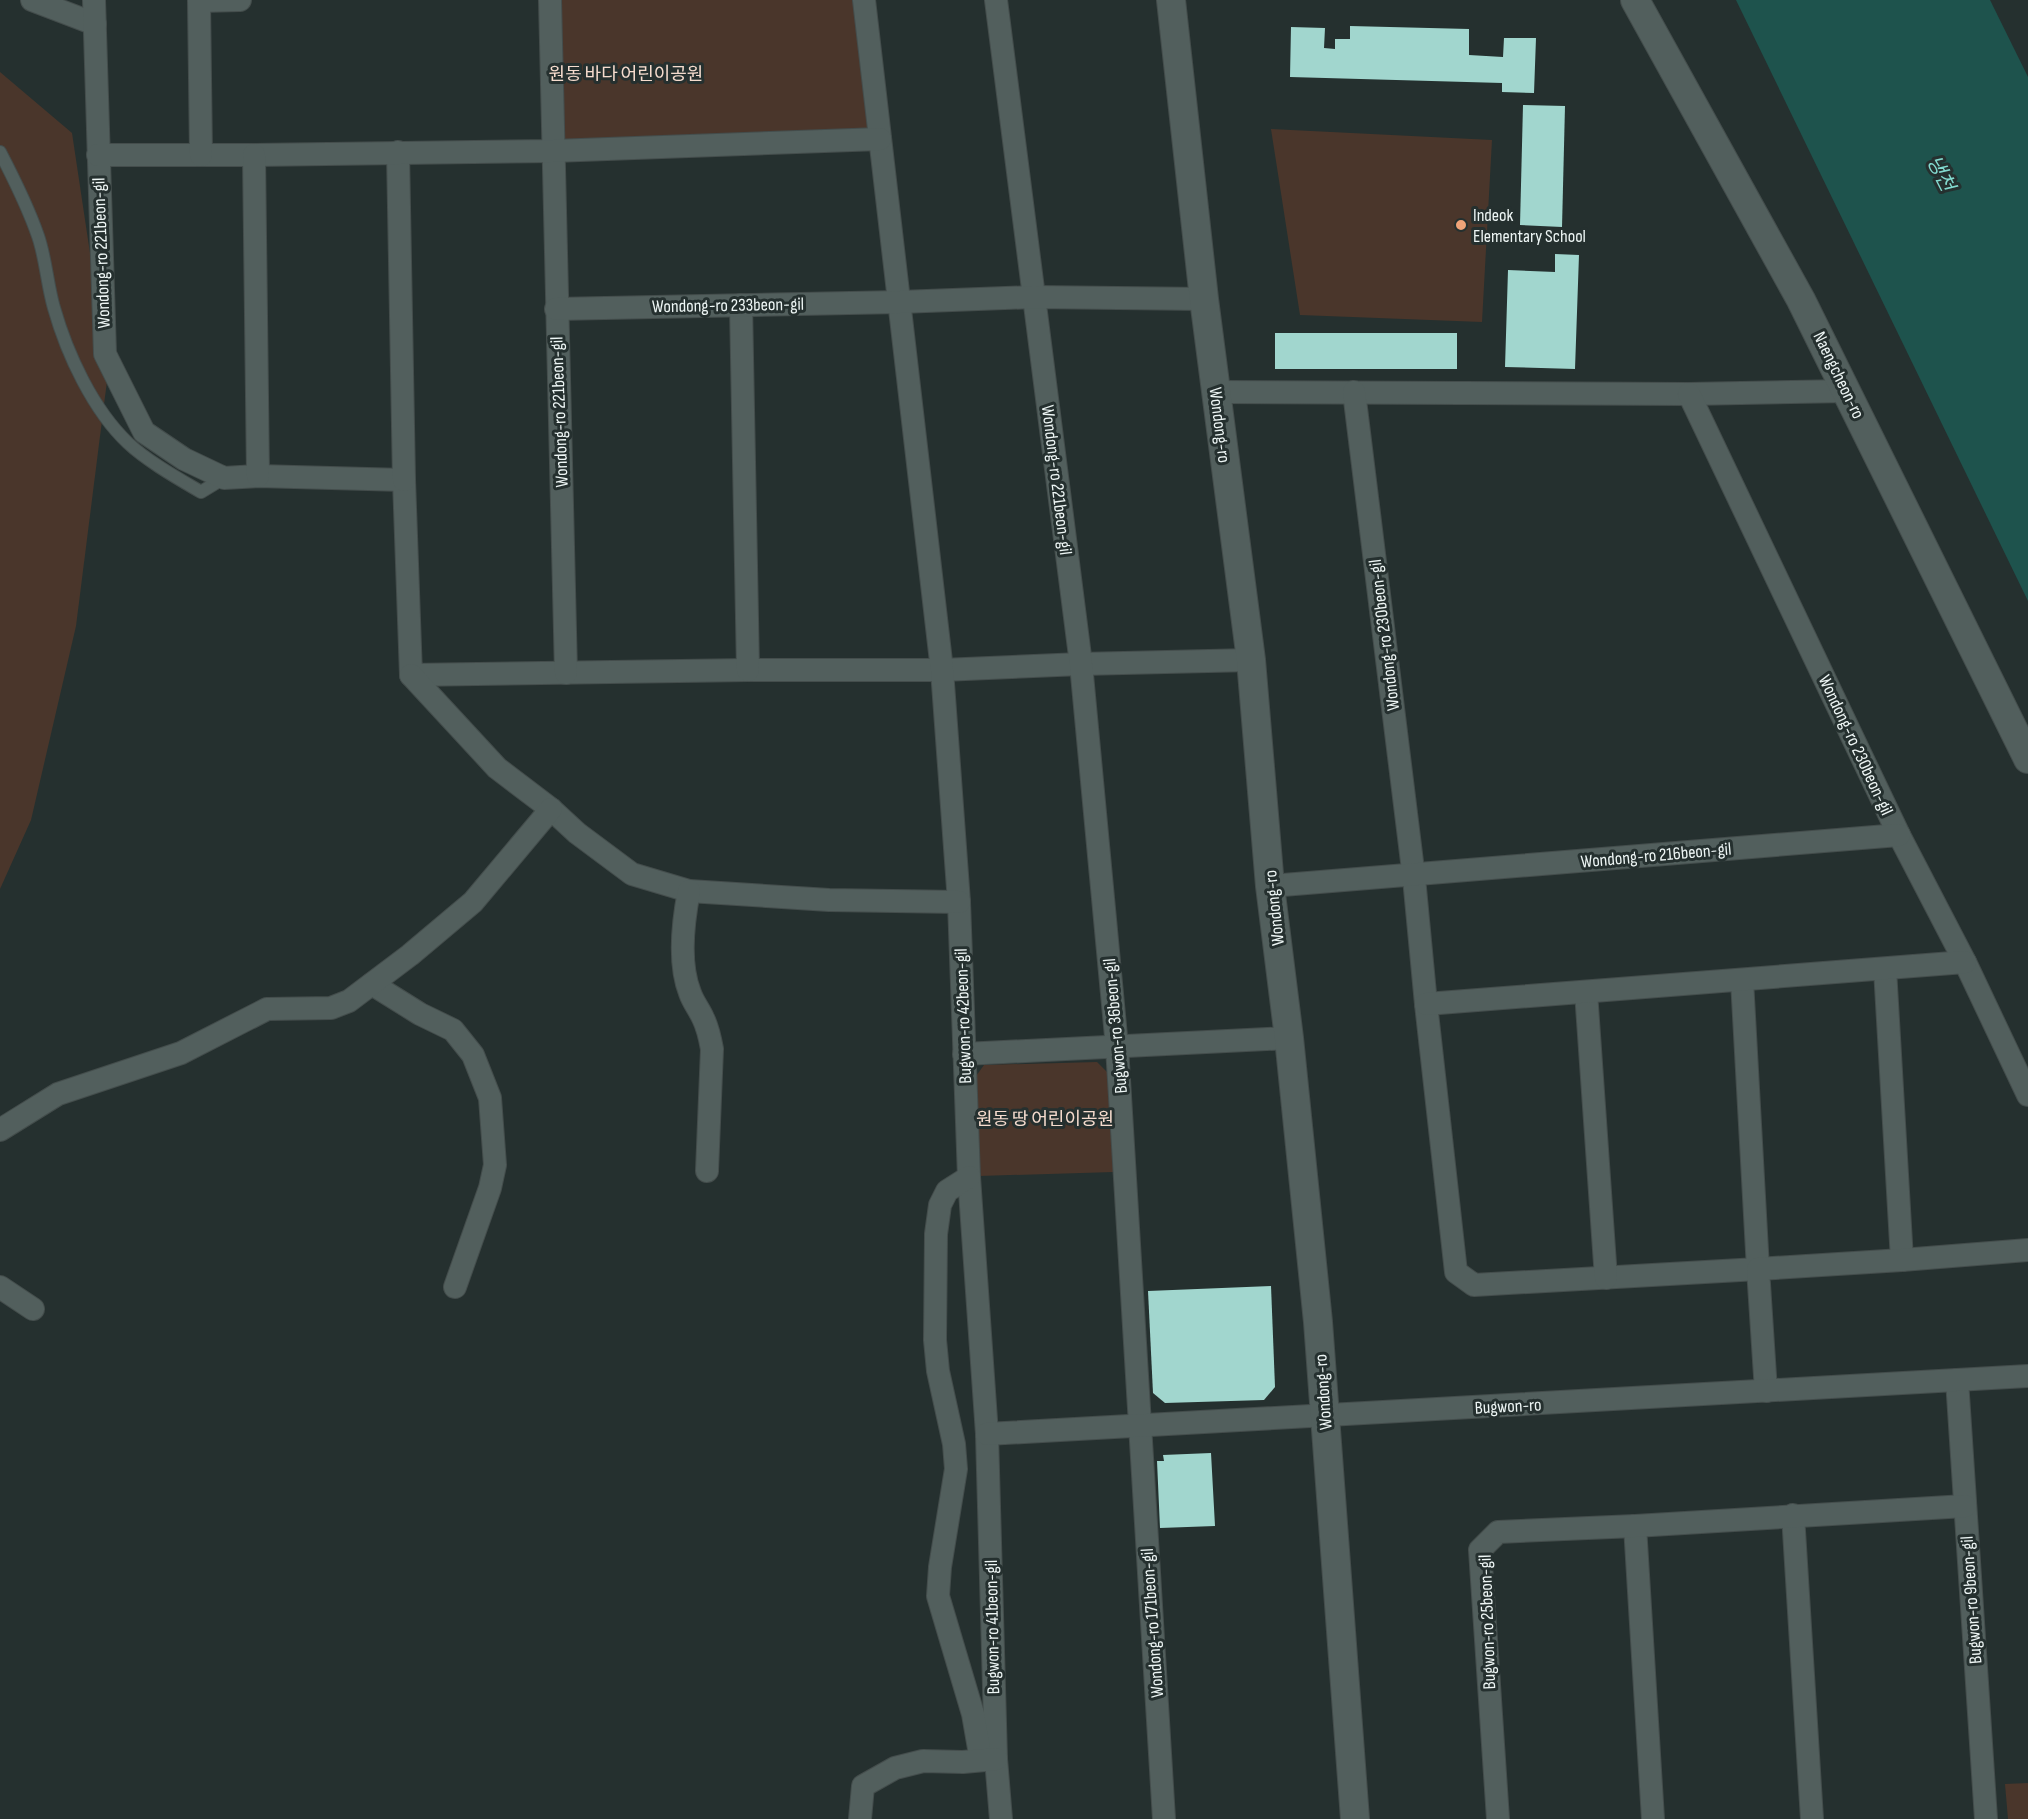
<svg xmlns="http://www.w3.org/2000/svg" width="2028" height="1819" viewBox="0 0 2028 1819" font-family="'Sofia Sans Condensed','Noto Sans KR',sans-serif">
	<style>
		.green { fill: #4a362b }
		.water { fill: #1e534d }
		.building { fill: #a1d6ce }
		.lines { fill: none; stroke-linecap: round; stroke-linejoin: round }
		.service-casing { stroke: #444d4c; stroke-width: 14 }
		.minor-casing { stroke: #444d4c; stroke-width: 24 }
		.tertiary-casing { stroke: #444d4c; stroke-width: 30 }
		.service { stroke: #525f5d; stroke-width: 12 }
		.minor { stroke: #525f5d; stroke-width: 22 }
		.tertiary { stroke: #525f5d; stroke-width: 28 }
		.poi-dot { fill: #efa378; stroke: #25302f; stroke-width: 2 }
		.labels { text-anchor: middle; stroke-width: 6; stroke-linejoin: round; paint-order: stroke }
		.park-label { font-size: 18px; fill: #f6dcce; stroke: #25302f }
		.poi-label { font-size: 18px; fill: #eef6f5; stroke: #25302f; text-anchor: start }
		.street-label { font-size: 18px; fill: #eef6f5; stroke: #25302f }
		.water-label { font-size: 20px; font-style: italic; fill: #83dacf; stroke: #25302f }
	</style>
	<rect width="100%" height="100%" fill="#25302f"/>
	<g class="green">
		<path d="M550 0H864L880 139 553 151Z"/>
		<path d="M0 72 72 133 108 373 76 626 31 820 0 889Z"/>
		<path d="M1271 129 1492 140 1482 322 1300 315Z"/>
		<path d="M1097 1062 1110 1075 1114 1172 979 1176 976 1076 984 1065Z"/>
		<path d="M2028 1783V1819H2008L2005 1784Z"/>
	</g>
	<path class="water" d="M1736 0H1990L2028 77V601Z"/>
	<g class="building">
		<path d="M1350 26 1469 29V55L1503 57 1504 38H1536L1534 93 1502 92V83L1290 77 1291 27 1325 28 1324 48 1335 49V39H1350Z"/>
		<path d="M1523 105 1565 106 1562 227 1520 225Z"/>
		<path d="M1555 254 1579 255 1575 369 1505 367 1508 270 1555 272Z"/>
		<rect x="1275" y="333" width="182" height="36"/>
		<path d="M1271 1286 1275 1387 1264 1400 1165 1403 1153 1393 1148 1291Z"/>
		<path d="M1211 1453 1215 1526 1160 1528 1157 1461H1164L1163 1455Z"/>
	</g>
	<g class="lines">
		<defs>
			<path id="service" d="M0 152C14 179 28 207 38 236 46 259 47 284 54 308 67 354 93 410 128 443 147 461 179 479 201 492L224 478"/>
			<g id="minor">
				<path d="M32 0 95 24"/>
				<path d="M94 0 105 354 144 432 184 459 224 478 258 476 404 480 411 675 748 670H942L1081 664 1251 660"/>
				<path d="M550 0 566 673"/>
				<path d="M864 0 942 670 959 902 969 1177 987 1434 996 1759 1001 1819"/>
				<path d="M996 0 1081 664 1117 1047 1164 1819"/>
				<path d="M398 152 404 480"/>
				<path d="M98 155H254L553 151 880 139"/>
				<path d="M201 155 199 1 240 0"/>
				<path d="M254 155 258 476"/>
				<path d="M741 305 748 670"/>
				<path d="M556 309 900 302 1033 297 1204 299"/>
				<path d="M1216 392 1689 394 1847 391"/>
				<path d="M1354 392 1414 878 1426 1004 1456 1272 1474 1285 1758 1269 1742 980"/>
				<path d="M1689 394 1899 835 1965 962 2028 1095"/>
				<path d="M411 675 497 768 551 809 577 833 632 874 689 891 829 900 959 902"/>
				<path d="M1270 886 1899 835"/>
				<path d="M689 891C683 922 678 963 690 993 693 1002 699 1009 703 1018 708 1028 710 1038 712 1049L707 1171"/>
				<path d="M1885 969 1902 1260"/>
				<path d="M372 984 420 1014 453 1030 473 1055 490 1098 495 1165 490 1188 455 1287"/>
				<path d="M1586 992 1606 1278"/>
				<path d="M1426 1004 1965 962"/>
				<path d="M964 1054 1289 1038"/>
				<path d="M0 1130 58 1094 181 1053 267 1009 331 1008 349 1001 410 955 473 902 551 809"/>
				<path d="M969 1177 947 1191 940 1205 936 1234 935 1340 938 1371 954 1444 956 1469 940 1567 938 1596 973 1714 981 1760"/>
				<path d="M0 1287 33 1309"/>
				<path d="M1957 1380 1986 1819"/>
				<path d="M1766 1391 1758 1269 1902 1260 2028 1250"/>
				<path d="M987 1434 2028 1376"/>
				<path d="M1793 1515 1812 1819"/>
				<path d="M1635 1526 1653 1819"/>
				<path d="M860 1819 863 1786 895 1768 923 1761 963 1762 996 1759"/>
				<path d="M1498 1819 1480 1550 1498 1532 1635 1526 1965 1506"/>
			</g>
			<g id="tertiary">
				<path d="M1171 0 1204 299 1251 660 1270 886 1289 1038 1318 1322 1355 1819"/>
				<path d="M1635 0 1801 300 2028 759"/>
			</g>
		</defs>
		<use href="#service" class="service-casing"/>
		<use href="#minor" class="minor-casing"/>
		<use href="#tertiary" class="tertiary-casing"/>
		<use href="#service" class="service"/>
		<use href="#minor" class="minor"/>
		<use href="#tertiary" class="tertiary"/>
	</g>
	<circle class="poi-dot" cx="1461" cy="225" r="6"/>
	<g class="labels">
		<g class="park-label">
			<text x="626" y="80">원동 바다 어린이공원</text>
			<text x="1045" y="1125">원동 땅 어린이공원</text>
		</g>
		<g class="poi-label">
			<text x="1473" y="221">Indeok<tspan x="1473" dy="21">Elementary School</tspan></text>
		</g>
		<g class="street-label">
			<text transform="translate(101 253) rotate(-92)" y="6">Wondong-ro 221beon-gil</text>
			<text transform="translate(728 305) rotate(-1)" y="6">Wondong-ro 233beon-gil</text>
			<text transform="translate(1839 375) rotate(64)" y="6">Naengcheon-ro</text>
			<text transform="translate(559 412) rotate(-92)" y="6">Wondong-ro 221beon-gil</text>
			<text transform="translate(1220 425) rotate(83)" y="6">Wondong-ro</text>
			<text transform="translate(1057 480) rotate(83)" y="6">Wondong-ro 221beon-gil</text>
			<text transform="translate(1384 635) rotate(-97)" y="6">Wondong-ro 230beon-gil</text>
			<text transform="translate(1856 745) rotate(65)" y="6">Wondong-ro 230beon-gil</text>
			<text transform="translate(1656 855) rotate(-5)" y="6">Wondong-ro 216beon-gil</text>
			<text transform="translate(1274 908) rotate(-96)" y="6">Wondong-ro</text>
			<text transform="translate(963 1016) rotate(-92)" y="6">Bugwon-ro 42beon-gil</text>
			<text transform="translate(1115 1026) rotate(-95)" y="6">Bugwon-ro 36beon-gil</text>
			<text transform="translate(1323 1392) rotate(-94)" y="6">Wondong-ro</text>
			<text transform="translate(1508 1406) rotate(-3)" y="6">Bugwon-ro</text>
			<text transform="translate(1971 1600) rotate(-94)" y="6">Bugwon-ro 9beon-gil</text>
			<text transform="translate(1487 1622) rotate(-92)" y="6">Bugwon-ro 25beon-gil</text>
			<text transform="translate(1152 1623) rotate(-94)" y="6">Wondong-ro 171beon-gil</text>
			<text transform="translate(992 1627) rotate(-91)" y="6">Bugwon-ro 41beon-gil</text>
		</g>
		<g class="water-label">
			<text transform="translate(1941 173) rotate(63)" y="7">냉천</text>
		</g>
	</g>
</svg>
